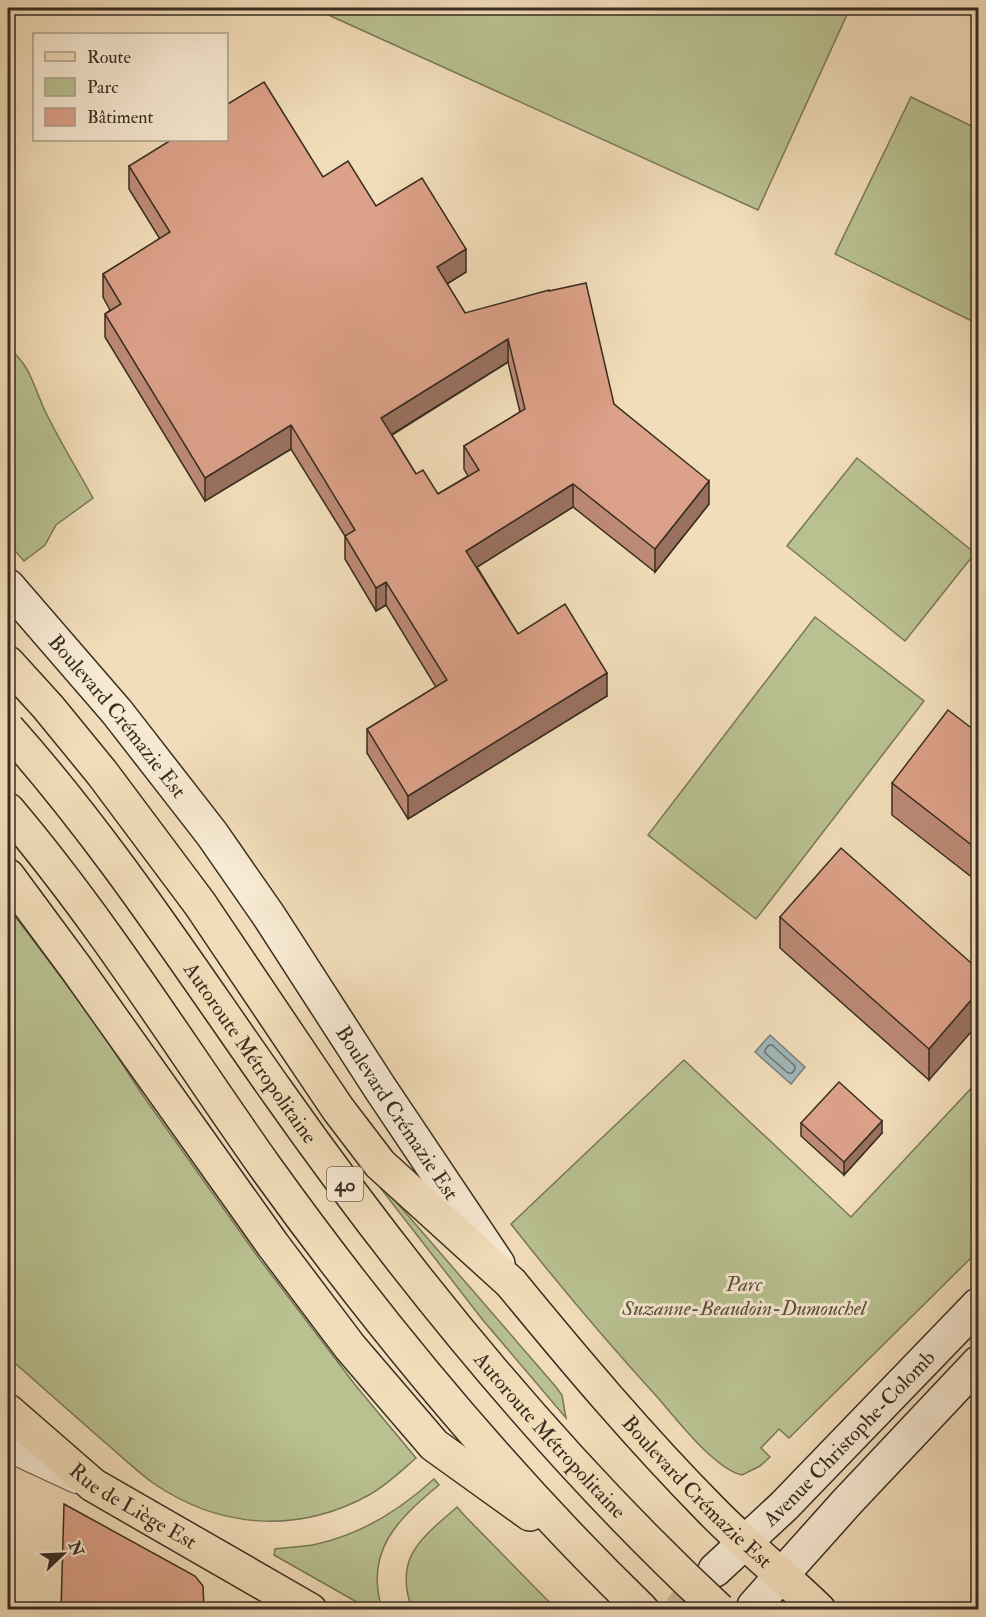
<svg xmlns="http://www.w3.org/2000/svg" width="986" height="1617" viewBox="0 0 986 1617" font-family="'IM FELL Double Pica',serif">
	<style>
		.green { fill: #b9c191; stroke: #787759; stroke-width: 1.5 }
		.water { fill: #a2b8bc; stroke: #78807e; stroke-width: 1.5 }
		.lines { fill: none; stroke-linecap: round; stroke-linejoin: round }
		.shore { stroke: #6d726e; stroke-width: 1.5 }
		.secondary-tunnel { stroke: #cdba9b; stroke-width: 33; stroke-dasharray: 33 16; stroke-linecap: butt }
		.tertiary-casing { stroke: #665947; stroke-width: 34 }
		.secondary-casing { stroke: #382d21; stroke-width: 36 }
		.primary-casing { stroke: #382d21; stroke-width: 36 }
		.motorway-casing { stroke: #382d21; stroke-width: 36 }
		.tertiary { stroke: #f7e9d2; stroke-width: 32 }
		.secondary { stroke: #f7e9d2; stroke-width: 33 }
		.primary { stroke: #f2ddba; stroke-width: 33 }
		.motorway { stroke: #f2ddba; stroke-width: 33 }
		.motorway-bridge-casing { stroke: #382d21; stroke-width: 36; stroke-linecap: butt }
		.motorway-bridge { stroke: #f2ddba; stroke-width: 33 }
		.wall { fill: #bd8a76; stroke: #382d21; stroke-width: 1.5; fill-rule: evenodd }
		.shaded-wall { fill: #9a7160; stroke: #382d21; stroke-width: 1.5 }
		.building { fill: #dca189; stroke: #382d21; stroke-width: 1.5; fill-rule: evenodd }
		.labels { text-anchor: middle; stroke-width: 6; stroke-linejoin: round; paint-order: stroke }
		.shield { fill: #f7e9d2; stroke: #716556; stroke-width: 1.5 }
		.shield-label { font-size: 20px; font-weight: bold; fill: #382d21 }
		.street-label { font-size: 21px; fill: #382d21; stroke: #f7e9d2 }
		.park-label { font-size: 21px; font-style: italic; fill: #58523d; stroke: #f7e9d2 }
	</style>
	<rect width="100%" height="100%" fill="#f2ddba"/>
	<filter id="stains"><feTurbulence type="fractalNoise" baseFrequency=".00333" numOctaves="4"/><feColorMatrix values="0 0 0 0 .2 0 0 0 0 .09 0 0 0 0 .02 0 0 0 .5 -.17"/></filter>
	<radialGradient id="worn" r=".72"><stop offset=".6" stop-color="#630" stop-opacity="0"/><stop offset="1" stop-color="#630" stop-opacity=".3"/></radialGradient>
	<g class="green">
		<path d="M313 8H850L758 210Z"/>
		<path d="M911 97 978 129V324L835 254Z"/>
		<path d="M8 347C32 368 32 383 45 411 59 440 77 469 93 498L56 525 45 545 24 561 8 543Z"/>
		<path d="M857 458 975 553 905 641 787 546Z"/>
		<path d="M815 617 924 701 756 919 648 835Z"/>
		<path d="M8 907 92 1018 144 1097 258 1257 356 1386 416 1458C401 1471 387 1485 369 1495 298 1534 220 1529 153 1483 135 1470 118 1453 101 1439 70 1412 39 1384 8 1357Z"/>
		<path d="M684 1060 851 1217 978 1081V1251L789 1438 779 1429 761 1448 770 1457 760 1466 742 1475C715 1469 677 1420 659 1399 607 1342 558 1284 511 1224Z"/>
		<path d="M348 1146 556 1387 562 1395 566 1418 482 1319Z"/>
		<path d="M434 1479 439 1485C398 1519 364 1551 382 1609H369L274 1555 275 1549C289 1547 304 1547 317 1544 362 1534 400 1510 434 1479Z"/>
		<path d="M457 1507 464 1515 556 1609H412C393 1557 422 1538 457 1507Z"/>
	</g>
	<path class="water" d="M770 1035 805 1067 791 1084 755 1052Z"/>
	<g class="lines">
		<path class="shore" d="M769 1045H772L795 1066V1069L792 1073H788L765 1053V1050Z"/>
		<path class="secondary-tunnel" d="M679 1610 715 1570"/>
		<defs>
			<path id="tertiary" d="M8 1445 77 1477"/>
			<g id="secondary">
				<path id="s1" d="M8 586 117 712 212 834 269 916 380 1088 498 1264"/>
				<path id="s2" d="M715 1570 784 1506 978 1305"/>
				<path d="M754 1606 847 1502 978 1363"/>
			</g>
			<g id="primary">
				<path id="s3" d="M511 1283C575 1361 640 1438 711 1510 745 1545 784 1576 819 1610"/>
				<path id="s4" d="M8 1411 93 1485 310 1610"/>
			</g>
			<g id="motorway">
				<path d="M8 663 48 707 102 773 200 904 338 1109 380 1164 511 1283"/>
				<path d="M8 810C103 922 181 1048 266 1168 379 1325 503 1475 642 1610"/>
				<path d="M8 876 76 968 273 1245 350 1347 434 1445 530 1514"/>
			</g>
		</defs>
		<use href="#tertiary" class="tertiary-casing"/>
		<use href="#secondary" class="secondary-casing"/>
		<use href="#primary" class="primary-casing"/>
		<use href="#motorway" class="motorway-casing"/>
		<use href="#tertiary" class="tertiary"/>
		<use href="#secondary" class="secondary"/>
		<use href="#primary" class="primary"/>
		<use href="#motorway" class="motorway"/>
		<defs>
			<g id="motorway-bridge">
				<path id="s5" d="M8 729C108 841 189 967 276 1090 407 1276 552 1455 719 1610"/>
			</g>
		</defs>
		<use href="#motorway-bridge" class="motorway-bridge-casing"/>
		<use href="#motorway-bridge" class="motorway-bridge"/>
	</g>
	<g class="wall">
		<path d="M129 166 323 177 376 206 466 272 447 284 465 313 614 404 709 504 655 572 573 507 477 567 518 634 607 696 408 819 367 753V729L436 687 386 605 376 611 345 559V536L291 449 205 501 105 337V314L110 310 103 297V274L160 239 129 189ZM508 362 520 412 464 446V469L468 476 438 494 416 474 392 435Z"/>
		<path d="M978 733V882L892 815V783Z"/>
		<path d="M780 917 978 969 929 1080 780 948Z"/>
		<path d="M801 1123 882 1133 844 1175 801 1136Z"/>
	</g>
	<g class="shaded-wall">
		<path d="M466 249V272L437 290V267Z"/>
		<path d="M508 339V362L381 441V418Z"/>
		<path d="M291 425V449L205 501V478Z"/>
		<path d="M709 481V504L655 572V549Z"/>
		<path d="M573 484V507L466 574V551Z"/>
		<path d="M386 582V605L376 611V588Z"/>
		<path d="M607 673V696L408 819V796Z"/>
		<path d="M978 992V1024L929 1080V1049Z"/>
		<path d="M882 1121V1133L844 1175V1162Z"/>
	</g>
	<g class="building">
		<path d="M264 82 323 177 348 161 376 206 422 178 466 249 437 267 465 313 549 290V291L586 283 614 404 709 481 655 549 573 484 466 551 518 634 565 604 607 673 408 796 367 729 447 680 386 582 376 588 345 536 355 530 291 425 205 478 105 314 121 304 103 274 170 232 129 166 171 140H226V105ZM508 339 525 409 464 446 479 470 438 494 423 470 416 474 381 418Z"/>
		<path d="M948 710 978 733V850L892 783Z"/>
		<path d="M841 848 978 969V992L929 1049 780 917Z"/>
		<path d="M839 1082 882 1121 844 1162 801 1123Z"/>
		<path d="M64 1504 195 1576 203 1586 204 1610H61Z"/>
	</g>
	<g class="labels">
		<rect class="shield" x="327" y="1167" width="36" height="34" rx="4.5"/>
		<g class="shield-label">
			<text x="345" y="1191">40</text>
		</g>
		<g class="street-label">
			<text dy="7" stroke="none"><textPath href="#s1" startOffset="170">Boulevard Crémazie Est</textPath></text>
			<text dy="7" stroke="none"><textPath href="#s5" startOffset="405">Autoroute Métropolitaine</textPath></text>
			<text dy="7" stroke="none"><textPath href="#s1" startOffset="656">Boulevard Crémazie Est</textPath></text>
			<text dy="7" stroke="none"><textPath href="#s5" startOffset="891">Autoroute Métropolitaine</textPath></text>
			<text dy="7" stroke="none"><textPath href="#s2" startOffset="188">Avenue Christophe-Colomb</textPath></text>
			<text dy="7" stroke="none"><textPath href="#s3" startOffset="280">Boulevard Crémazie Est</textPath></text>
			<text dy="7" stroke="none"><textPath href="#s4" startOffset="158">Rue de Liège Est</textPath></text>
		</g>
		<g class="park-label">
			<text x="744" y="1291">Parc<tspan x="744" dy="24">Suzanne-Beaudoin-Dumouchel</tspan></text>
		</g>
	</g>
	<rect width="986" height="1617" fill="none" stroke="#f2ddba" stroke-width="30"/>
	<rect x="9" y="9" width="968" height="1599" fill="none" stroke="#382d21" stroke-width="3"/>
	<rect x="15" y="15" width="956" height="1587" fill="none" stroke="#382d21" stroke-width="1.5"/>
	<rect x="33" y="33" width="195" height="108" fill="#f7e9d2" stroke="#ab9e8b" stroke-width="1.5"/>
	<rect x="45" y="52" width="30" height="9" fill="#f2ddba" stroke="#ab9e8b" stroke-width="1.5"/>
	<text x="87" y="63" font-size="18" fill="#382d21">Route</text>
	<rect x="45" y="78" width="30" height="18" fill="#b9c191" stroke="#ab9e8b" stroke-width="1.5"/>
	<text x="87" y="93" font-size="18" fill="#382d21">Parc</text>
	<rect x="45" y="108" width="30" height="18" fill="#dca189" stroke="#ab9e8b" stroke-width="1.5"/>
	<text x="87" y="123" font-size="18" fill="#382d21">Bâtiment</text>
	<g transform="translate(63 1554) rotate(67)" stroke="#f7e9d2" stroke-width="4.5" paint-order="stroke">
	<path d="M0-4.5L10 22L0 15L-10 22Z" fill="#382d21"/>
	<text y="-9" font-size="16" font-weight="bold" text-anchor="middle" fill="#382d21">N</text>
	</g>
	<rect width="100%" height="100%" filter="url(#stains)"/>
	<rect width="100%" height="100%" fill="url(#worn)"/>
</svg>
